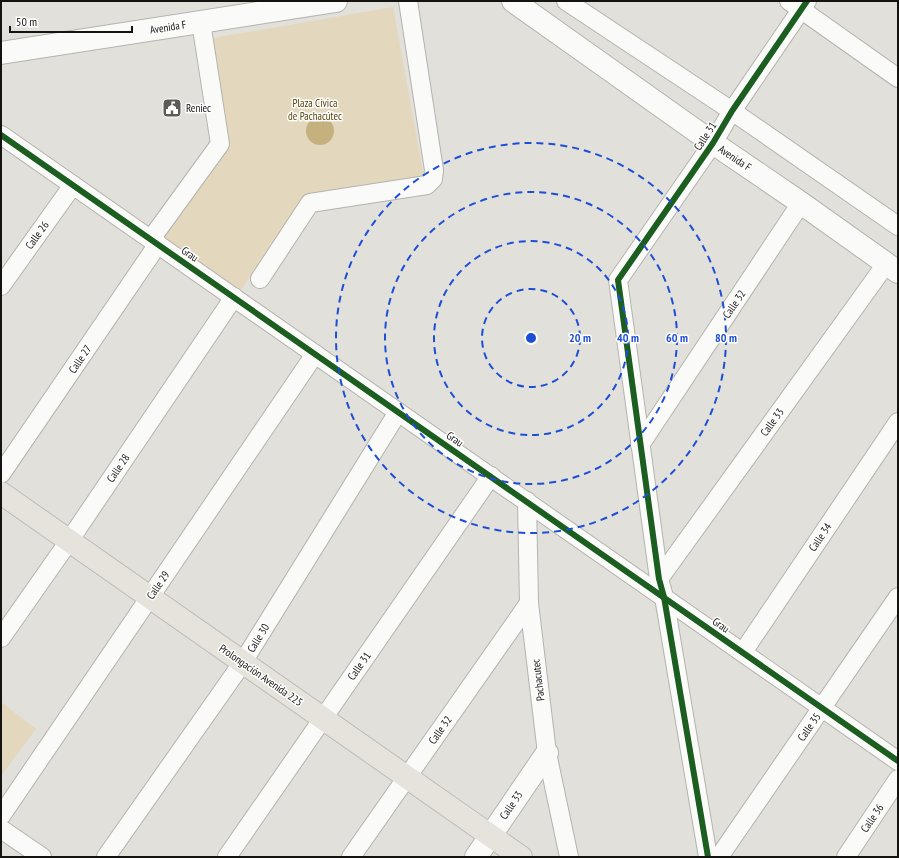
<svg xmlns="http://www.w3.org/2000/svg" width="899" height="858" viewBox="0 0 899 858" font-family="'PT Sans Narrow',sans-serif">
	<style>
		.green { fill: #e3d8bd }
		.water { fill: #c4b17e }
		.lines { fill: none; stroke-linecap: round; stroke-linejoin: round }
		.street-casing { stroke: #b4b3af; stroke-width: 20 }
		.secondary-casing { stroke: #b4b3af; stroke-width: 24 }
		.primary-casing { stroke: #bdbcb9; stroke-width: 24 }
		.street { stroke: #fafaf9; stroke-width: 18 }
		.secondary { stroke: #fafaf9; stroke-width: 22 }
		.primary { stroke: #e5e3dc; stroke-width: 22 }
		.cycleway-casing { stroke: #fff; stroke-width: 8 }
		.cycleway { stroke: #1b5e20; stroke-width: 6 }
		.ring { fill: none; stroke: #1d4ed8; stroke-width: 2; stroke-dasharray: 7 5 }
		.labels { text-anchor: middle; stroke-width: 3; stroke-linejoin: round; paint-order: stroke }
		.street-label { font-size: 11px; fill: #141310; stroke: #fff }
		.park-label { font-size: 11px; fill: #56430a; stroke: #fff }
		.poi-label { font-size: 11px; fill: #141310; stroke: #fff; text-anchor: start }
		.centre { fill: #1d4ed8; stroke: #fff; stroke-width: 2 }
		.ring-label { font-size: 12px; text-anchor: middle; font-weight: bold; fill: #1d4ed8; stroke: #fff; stroke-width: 3; stroke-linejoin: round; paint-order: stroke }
	</style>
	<rect width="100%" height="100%" fill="#e1e0da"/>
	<g class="green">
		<path d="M393 7 424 177 303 200 238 294 159 239 225 143 207 39Z"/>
		<path d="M1 702 36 729 1 776Z"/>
	</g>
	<circle class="water" cx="320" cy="131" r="14"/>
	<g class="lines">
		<defs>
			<g id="street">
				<path d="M566 1 732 111 898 226"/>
				<path d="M789 1 898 78"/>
				<path d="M1 135 898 761"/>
				<path d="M151 239 220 144 201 22"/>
				<path d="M260 279 310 203 427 185 433 179 434 170 408 1"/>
				<path d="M1 286 73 185"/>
				<path d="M640 445 801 203"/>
				<path d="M1 474 158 244"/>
				<path d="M527 501 529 603 547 753 569 857"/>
				<path d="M659 579 886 264"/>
				<path d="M1 638 69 541 234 297"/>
				<path d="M743 652 898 422"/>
				<path d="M1 816 315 354"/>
				<path d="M1 829 42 857"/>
				<path d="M106 857 243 662 398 412"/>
				<path d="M227 857 491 476"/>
				<path d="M351 857 529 603"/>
				<path d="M708 857 664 597 659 579 618 280 713 143 732 111 807 1"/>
				<path d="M719 857 898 597"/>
				<path d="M846 857 898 779"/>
			</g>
			<g id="secondary">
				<path d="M513 1 713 143 801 203 898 272"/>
				<path d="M1 53 336 1"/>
				<path d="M476 857 547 753"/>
			</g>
			<path id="primary" d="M1 493 521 857"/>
		</defs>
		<use href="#street" class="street-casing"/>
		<use href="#secondary" class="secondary-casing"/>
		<use href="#primary" class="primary-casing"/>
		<use href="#street" class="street"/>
		<use href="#secondary" class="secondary"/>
		<use href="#primary" class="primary"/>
		<defs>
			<g id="cycleway">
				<path d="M1 135 898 761"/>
				<path d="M708 857 664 597 659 579 618 280 713 143 732 111 807 1"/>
			</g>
		</defs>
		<use href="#cycleway" class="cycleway-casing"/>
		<use href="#cycleway" class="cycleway"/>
	</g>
	<g class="ring">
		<circle cx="531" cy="338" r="49"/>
		<circle cx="531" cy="338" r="97"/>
		<circle cx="531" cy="338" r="146"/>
		<circle cx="531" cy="338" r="195"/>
	</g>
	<defs>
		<symbol id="civic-square" viewBox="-11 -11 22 22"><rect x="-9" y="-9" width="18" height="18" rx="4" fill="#5c5b57" stroke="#fff"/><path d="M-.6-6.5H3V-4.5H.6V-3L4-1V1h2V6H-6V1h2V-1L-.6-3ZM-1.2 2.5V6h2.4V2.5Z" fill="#fff"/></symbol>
	</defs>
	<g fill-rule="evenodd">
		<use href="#civic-square" x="161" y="97" width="22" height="22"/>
	</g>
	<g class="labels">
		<g class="street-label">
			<text transform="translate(168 27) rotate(-9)" y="4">Avenida F</text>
			<text transform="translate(705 136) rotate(-57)" y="4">Calle 31</text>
			<text transform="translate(735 158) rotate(34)" y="4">Avenida F</text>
			<text transform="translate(37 235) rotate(-54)" y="4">Calle 26</text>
			<text transform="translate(190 254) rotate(35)" y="4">Grau</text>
			<text transform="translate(734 304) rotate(-56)" y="4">Calle 32</text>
			<text transform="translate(80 359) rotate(-56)" y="4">Calle 27</text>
			<text transform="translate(772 422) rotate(-54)" y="4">Calle 33</text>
			<text transform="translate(455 439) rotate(35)" y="4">Grau</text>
			<text transform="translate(118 468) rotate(-56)" y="4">Calle 28</text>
			<text transform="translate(820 537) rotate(-56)" y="4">Calle 34</text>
			<text transform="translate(158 585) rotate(-56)" y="4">Calle 29</text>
			<text transform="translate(721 625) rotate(35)" y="4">Grau</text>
			<text transform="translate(258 638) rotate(-58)" y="4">Calle 30</text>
			<text transform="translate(359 666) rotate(-55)" y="4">Calle 31</text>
			<text transform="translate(261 675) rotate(35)" y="4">Prolongación Avenida 225</text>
			<text transform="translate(538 680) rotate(-97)" y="4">Pachacutec</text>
			<text transform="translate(809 727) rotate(-55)" y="4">Calle 35</text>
			<text transform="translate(440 730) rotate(-55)" y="4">Calle 32</text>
			<text transform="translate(511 805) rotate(-56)" y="4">Calle 33</text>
			<text transform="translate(872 818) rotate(-56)" y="4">Calle 36</text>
		</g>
		<g class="park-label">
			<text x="315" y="107">Plaza Cívica<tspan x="315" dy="13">de Pachacútec</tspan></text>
		</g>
		<g class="poi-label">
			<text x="186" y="112">Reniec</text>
		</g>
	</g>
	<circle cx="531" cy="338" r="6" class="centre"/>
	<g class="ring-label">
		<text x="580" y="342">20 m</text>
		<text x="628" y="342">40 m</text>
		<text x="677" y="342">60 m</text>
		<text x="726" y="342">80 m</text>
	</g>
	<rect width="899" height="858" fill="none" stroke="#141310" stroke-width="4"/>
	<path d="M10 26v6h122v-6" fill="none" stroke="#141310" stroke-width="2"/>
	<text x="16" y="26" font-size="12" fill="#141310" stroke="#ffffff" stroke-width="3" paint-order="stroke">50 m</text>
</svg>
